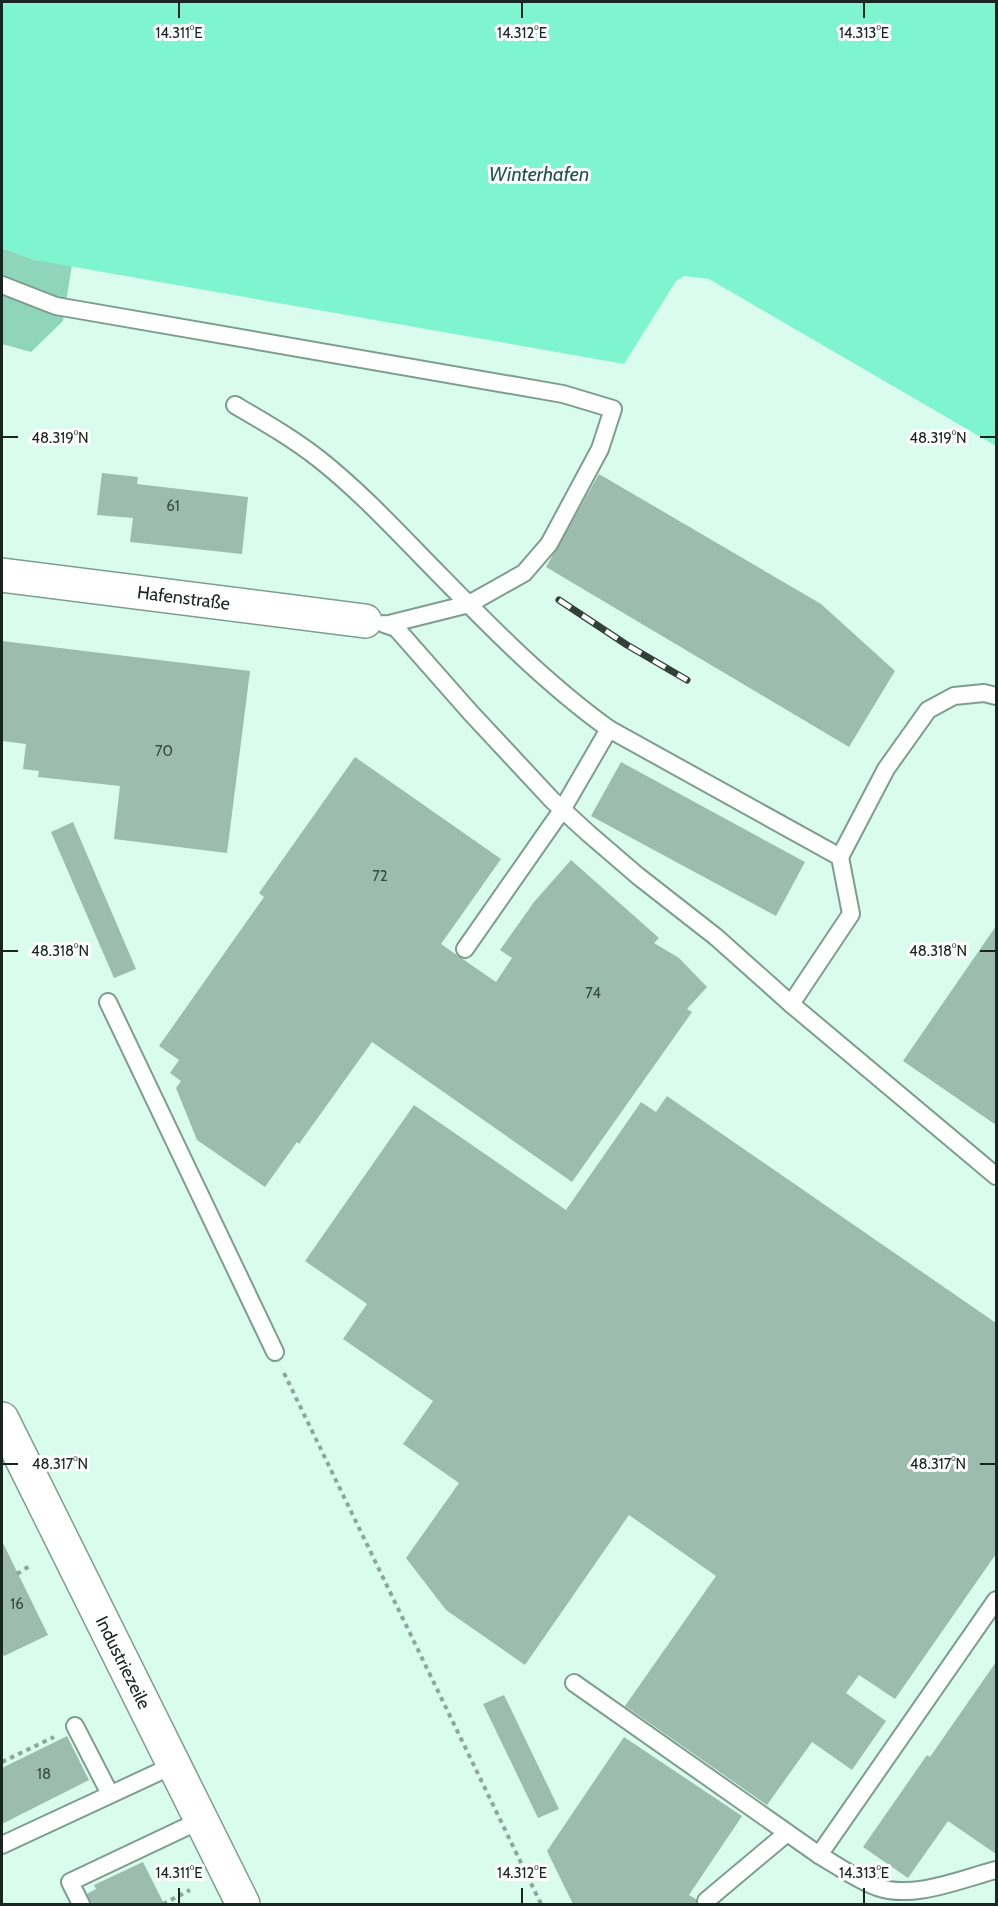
<svg xmlns="http://www.w3.org/2000/svg" width="998" height="1906" viewBox="0 0 998 1906" font-family="Cabin,sans-serif">
	<style>
		.green { fill: #8fd5bc }
		.water { fill: #7ef5ce }
		.building { fill: #9bbcaf }
		.lines { fill: none; stroke-linecap: round; stroke-linejoin: round }
		.service-casing { stroke: #7d9d90; stroke-width: 20 }
		.minor-casing { stroke: #7d9d90; stroke-width: 36 }
		.secondary-casing { stroke: #7d9d90; stroke-width: 36 }
		.path { stroke: #8da79d; stroke-width: 4; stroke-dasharray: 4.5 4.5; stroke-linecap: butt }
		.service { stroke: #fff; stroke-width: 16 }
		.minor { stroke: #fff; stroke-width: 33 }
		.secondary { stroke: #fff; stroke-width: 33 }
		.rail-casing { stroke: #31403a; stroke-width: 7 }
		.rail { stroke: #fff; stroke-width: 4.5; stroke-dasharray: 14; stroke-linecap: butt }
		.ticks { fill: none; stroke: #182520; stroke-width: 2 }
		.labels { text-anchor: middle; stroke-width: 6; stroke-linejoin: round; paint-order: stroke }
		.number-label { font-size: 15px; fill: #394b44 }
		.street-label { font-size: 18px; fill: #182520; stroke: #fff }
		.water-label { font-size: 20px; font-style: italic; fill: #215444; stroke: #fff }
		.ticks-label { font-size: 15px; text-anchor: middle; fill: #182520; stroke: #fff; stroke-width: 6; stroke-linejoin: round; paint-order: stroke }
	</style>
	<rect width="100%" height="100%" fill="#d9fcee"/>
	<path class="green" d="M2 248 35 260 72 265 63 321 31 352 2 344Z"/>
	<path class="water" d="M2 2H996V446L709 279 684 276 676 281 624 364 35 260 2 248Z"/>
	<g class="building">
		<path d="M102 473 138 477 137 484 248 497 242 554 130 542 133 518 97 515Z"/>
		<path d="M599 474 821 604 895 671 849 747 546 567Z"/>
		<path d="M2 641 250 671 227 853 114 839 120 786 38 777 39 771 23 769 26 744 2 741Z"/>
		<path d="M355 757 501 859 441 944 496 982 512 958 500 950 534 902 571 860 659 938 654 943 679 958 707 987 687 1009 692 1012 572 1182 372 1042 299 1144 297 1142 265 1187 197 1140 176 1088 181 1081 170 1073 179 1060 159 1046 264 897 259 893Z"/>
		<path d="M621 762 805 862 776 916 591 816Z"/>
		<path d="M73 822 136 969 114 978 51 832Z"/>
		<path d="M996 926V1125L903 1061Z"/>
		<path d="M667 1096 996 1323V1554L895 1699 859 1675 846 1693 886 1721 852 1770 812 1742 767 1805 625 1706 716 1576 629 1515 525 1665 446 1610 406 1558 459 1483 403 1444 433 1401 343 1339 367 1304 305 1261 414 1105 566 1210 641 1102 656 1112Z"/>
		<path d="M2 1541 48 1635 4 1656 2 1652Z"/>
		<path d="M996 1662V1854L948 1821 908 1878 863 1847 927 1755 930 1757Z"/>
		<path d="M504 1695 559 1809 538 1818 483 1704Z"/>
		<path d="M67 1736 89 1780 2 1824V1768Z"/>
		<path d="M624 1737 742 1816 689 1895 704 1904H573L547 1851Z"/>
		<path d="M143 1862 164 1904H92L87 1894 96 1889 94 1885Z"/>
	</g>
	<g class="lines">
		<defs>
			<g id="service">
				<path d="M2 285 56 306 563 394 613 409 600 449 549 544 524 573 469 604 389 624"/>
				<path d="M235 405C264 422 292 438 319 459 357 489 391 525 425 560 483 619 541 680 609 729L840 857 851 914 791 1004"/>
				<path d="M384 624 396 628 470 712 552 800 588 833 638 876 716 937 791 1004 996 1176"/>
				<path d="M840 857 886 769 928 710 954 696 984 693 996 696"/>
				<path d="M465 949 562 810 609 729"/>
				<path d="M108 1002 275 1352"/>
				<path d="M996 1600 819 1855C838 1866 857 1880 877 1887 913 1900 961 1879 996 1870"/>
				<path d="M574 1683 819 1855"/>
				<path d="M75 1726 110 1794"/>
				<path d="M2 1845 174 1765"/>
				<path d="M706 1901 787 1833"/>
				<path d="M81 1904 70 1882 201 1820"/>
			</g>
			<g id="minor">
				<path id="s1" d="M2 575 365 621"/>
			</g>
			<g id="secondary">
				<path id="s2" d="M2 1419 243 1904"/>
			</g>
		</defs>
		<use href="#service" class="service-casing"/>
		<use href="#minor" class="minor-casing"/>
		<use href="#secondary" class="secondary-casing"/>
		<g class="path">
			<path d="M284 1373 541 1904"/>
			<path d="M17 1574 31 1565"/>
			<path d="M2 1762 54 1737"/>
			<path d="M163 1904 190 1890"/>
		</g>
		<use href="#service" class="service"/>
		<use href="#minor" class="minor"/>
		<use href="#secondary" class="secondary"/>
		<defs>
			<path id="rail" d="M559 600 627 645 687 680"/>
		</defs>
		<use href="#rail" class="rail-casing"/>
		<use href="#rail" class="rail"/>
	</g>
	<path class="ticks" d="M179 3V18M522 3V18M864 3V18M3 437H18M980 437H995M3 951H18M980 951H995M3 1464H18M980 1464H995M179 1888V1903M522 1888V1903M864 1888V1903"/>
	<g class="labels">
		<g class="number-label">
			<text x="173" y="511">61</text>
			<text x="164" y="756">70</text>
			<text x="380" y="881">72</text>
			<text x="593" y="998">74</text>
			<text x="17" y="1609">16</text>
			<text x="44" y="1779">18</text>
		</g>
		<g class="street-label">
			<text dy="6" stroke="none"><textPath href="#s1" startOffset="183">Hafenstraße</textPath></text>
			<text dy="6" stroke="none"><textPath href="#s2" startOffset="272">Industriezeile</textPath></text>
		</g>
		<g class="water-label">
			<text x="539" y="181">Winterhafen</text>
		</g>
	</g>
	<g class="ticks-label">
		<text x="179" y="38">14.311°E</text>
		<text x="522" y="38">14.312°E</text>
		<text x="864" y="38">14.313°E</text>
		<text x="60" y="443">48.319°N</text>
		<text x="938" y="443">48.319°N</text>
		<text x="60" y="956">48.318°N</text>
		<text x="938" y="956">48.318°N</text>
		<text x="60" y="1469">48.317°N</text>
		<text x="938" y="1469">48.317°N</text>
		<text x="179" y="1878">14.311°E</text>
		<text x="522" y="1878">14.312°E</text>
		<text x="864" y="1878">14.313°E</text>
	</g>
	<rect width="998" height="1906" fill="none" stroke="#182520" stroke-width="6"/>
</svg>
